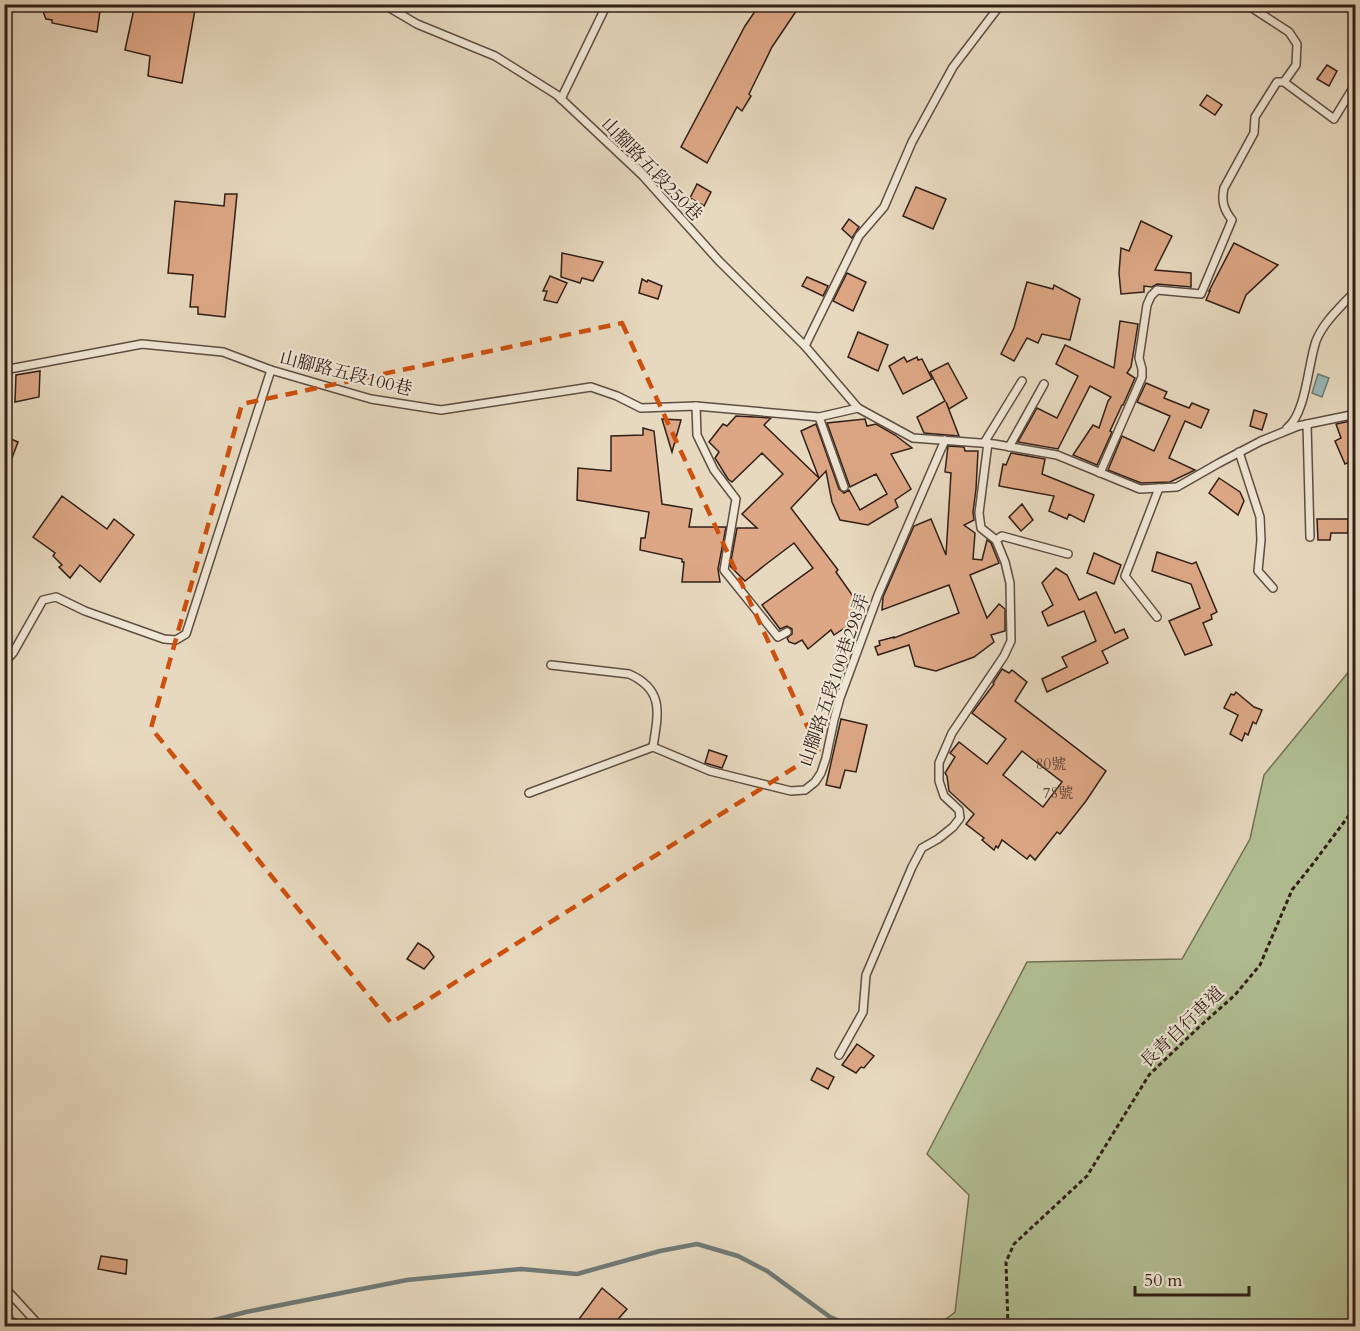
<svg xmlns="http://www.w3.org/2000/svg" width="1360" height="1331" viewBox="0 0 1360 1331" font-family="Cardo,'Noto Serif TC',serif">
	<style>
		.green { fill: #b2c095; stroke: #727056; stroke-width: 1.5 }
		.water { fill: #98b9b8; stroke: #6f7b78; stroke-width: 1.5 }
		.lines { fill: none; stroke-linecap: round; stroke-linejoin: round }
		.stream { stroke: #6f7b78; stroke-width: 4.5 }
		.building { fill: #dda785; stroke: #311f18; stroke-width: 1.5; fill-rule: evenodd }
		.lane-casing { stroke: #5e4e42; stroke-width: 10 }
		.path { stroke: #311f18; stroke-width: 3; stroke-dasharray: 4.5 3; stroke-linecap: butt }
		.lane { stroke: #efe6d5; stroke-width: 7 }
		.marked { fill: none; stroke: #cd500e; stroke-width: 4.5; stroke-dasharray: 12 8; stroke-linejoin: round }
		.labels { text-anchor: middle; stroke-width: 4.5; stroke-linejoin: round; paint-order: stroke }
		.number-label { font-size: 15px; fill: #5c4133 }
		.street-label { font-size: 18px; fill: #311f18; stroke: #efe6d5 }
	</style>
	<rect width="100%" height="100%" fill="#e7d9bf"/>
	<filter id="stains"><feTurbulence type="fractalNoise" baseFrequency=".00333" numOctaves="4"/><feColorMatrix values="0 0 0 0 .2 0 0 0 0 .09 0 0 0 0 .02 0 0 0 .5 -.17"/></filter>
	<radialGradient id="worn" r=".72"><stop offset=".6" stop-color="#630" stop-opacity="0"/><stop offset="1" stop-color="#630" stop-opacity=".3"/></radialGradient>
	<path class="green" d="M1355 664V1326H937L955 1312 969 1195 927 1154 1027 962 1182 959 1250 839 1264 775Z"/>
	<path class="water" d="M1318 374 1329 378 1322 397 1312 393Z"/>
	<g class="lines">
		<g class="stream">
			<path d="M4 1305 12 1318 21 1326"/>
			<path d="M191 1326 246 1312 407 1280 521 1269 577 1274 660 1251 697 1244 738 1256 767 1271 830 1317 851 1326"/>
		</g>
	</g>
	<g class="building">
		<path d="M40 4H101L97 32 52 23V20L46 19Z"/>
		<path d="M135 4H196L182 83 148 76 150 56 125 50Z"/>
		<path d="M760 4H801L772 47 749 94 751 96 742 111 737 107 707 163 681 147 745 26Z"/>
		<path d="M1327 65 1337 71 1329 86 1317 79Z"/>
		<path d="M1207 95 1222 105 1215 115 1200 105Z"/>
		<path d="M697 184 711 192 704 206 690 198Z"/>
		<path d="M916 187 946 199 933 229 903 216Z"/>
		<path d="M225 194H237L225 317 198 314V307H190L193 275 168 273 175 201 224 206Z"/>
		<path d="M849 219 859 227 852 238 842 229Z"/>
		<path d="M1141 221 1172 236 1155 270 1191 273V287L1157 284 1152 287 1144 286V292L1121 294 1119 273 1121 248 1129 251Z"/>
		<path d="M1234 243 1278 265 1246 295 1239 313 1206 300 1210 291H1209Z"/>
		<path d="M562 253 603 262 593 281 582 278 580 283 561 277Z"/>
		<path d="M847 273 866 282 853 311 833 301Z"/>
		<path d="M550 276 567 283 557 303 544 300 547 291H543Z"/>
		<path d="M807 277 828 286 823 296 802 286Z"/>
		<path d="M642 279 647 282 648 280 662 286 658 299 639 293Z"/>
		<path d="M1027 282 1053 289 1054 285 1080 299 1070 340 1042 334 1038 343 1027 338 1014 361 1001 354 1014 328Z"/>
		<path d="M1120 321 1138 324 1131 367 1127 373 1135 378 1123 405H1122L1110 431 1112 432 1097 465 1073 455 1093 425 1099 428 1108 401 1111 397 1090 386 1058 449 1018 442 1037 408 1057 418 1078 376 1056 364 1065 345 1114 368Z"/>
		<path d="M858 332 888 345 878 371 848 357Z"/>
		<path d="M904 357 907 362 917 357 918 360 922 359 932 379 903 394 889 366Z"/>
		<path d="M948 363 967 398 949 409 946 402 959 436 924 433 917 417 945 401 930 372Z"/>
		<path d="M40 371 39 397 15 402 16 375Z"/>
		<path d="M1146 383 1167 392 1164 398 1189 408 1192 403 1209 410 1201 428 1185 421 1169 458 1195 470 1170 482 1141 483 1108 470 1122 436 1154 451 1170 416 1137 402Z"/>
		<path d="M1254 410 1267 414 1262 430 1250 426Z"/>
		<path d="M736 416 771 418 764 425 819 478 801 431 816 424 839 489 844 493 849 490 860 510 887 494 876 474 850 487 827 423 865 419 867 426 876 424 895 435 912 448 891 454 911 489 895 500 898 507 868 525 840 520 832 502 826 471 791 508 838 570 836 572 855 599 852 600 859 613 850 620 852 623 834 635 831 630 808 649 802 640 795 644 789 642 787 638 792 634V629L787 626 780 629 762 605 813 568 794 543 765 565 745 581 730 566 737 528H757L742 514 783 474 762 453 732 482 728 479 715 458 719 452 709 442 723 424 727 426Z"/>
		<path d="M662 419 681 420 672 452Z"/>
		<path d="M1356 420V459L1345 464 1335 441 1341 438 1336 424Z"/>
		<path d="M643 428 654 431 662 504 692 509 689 527H726L718 569 720 582H682L684 562H682V559L640 550 641 538H645L649 512 577 500 578 468 611 471V436L643 435Z"/>
		<path d="M4 436 18 442 6 474 4 473Z"/>
		<path d="M948 446 964 447 965 451H978L976 489 973 512 974 520 964 525 975 533 973 559 982 560 987 540 991 543 999 563 970 575 987 618 999 604 1005 609V631L991 635 994 642 974 657 936 671 915 666 909 645 878 655 875 647 880 645 879 641 894 637V638L959 613 949 585 882 610 883 597 914 526 931 519 946 555 951 473 945 472Z"/>
		<path d="M1011 453 1045 459 1042 474 1094 495 1084 522 1069 514 1067 519 1049 511 1054 496 999 486 1003 464 1006 465Z"/>
		<path d="M1219 478 1240 492 1244 501 1238 515 1209 493Z"/>
		<path d="M62 496 107 529 114 519 134 535 100 582 80 565 70 578 59 567 62 565 53 556 55 553 33 537Z"/>
		<path d="M1022 504 1033 520 1021 531 1009 517Z"/>
		<path d="M1317 519H1348V533H1331L1330 540H1318Z"/>
		<path d="M1157 552 1192 564 1196 562 1217 612 1211 615 1212 619 1203 623 1212 645 1185 655 1169 621 1200 608 1191 584 1152 571Z"/>
		<path d="M1094 553 1121 565 1114 584 1087 573Z"/>
		<path d="M1056 568 1067 575 1079 600 1096 592 1115 633 1124 629 1128 638 1102 651 1108 663 1047 692 1042 679 1067 667 1062 657 1096 641 1084 611 1048 626 1042 612 1053 605 1042 583Z"/>
		<path d="M1002 669 1009 673 1012 670 1027 682 1015 701 1106 771 1086 801 1060 834 1057 832 1035 860 1030 855 1027 859 1002 840 998 848 996 846 994 850 982 840 984 838 966 824 974 814 949 791 947 776 945 773 955 757 950 753 959 742 987 764 1006 739 972 713 994 684 993 683ZM1022 751 1062 782 1043 807 1003 775Z"/>
		<path d="M1236 692 1254 707 1262 710 1256 724 1253 722 1248 735 1245 733 1242 741 1230 734 1238 715 1224 708 1231 694 1234 695Z"/>
		<path d="M841 719 867 725 856 772 845 770 840 788 826 785Z"/>
		<path d="M709 750 727 756 722 768 705 763Z"/>
		<path d="M418 943 429 950 434 957 424 969 407 959Z"/>
		<path d="M857 1044 874 1056 864 1068 861 1067 856 1073 842 1065Z"/>
		<path d="M817 1068 834 1077 828 1089 811 1080Z"/>
		<path d="M101 1256 127 1260 126 1274 98 1269Z"/>
		<path d="M602 1288 627 1309 612 1326H574Z"/>
	</g>
	<g class="lines">
		<defs>
			<g id="lane">
				<path d="M383 4 417 24 495 56 557 95 642 175 719 261 805 346 858 408 913 438 994 444 1057 455 1140 489 1177 487 1219 463 1261 441 1298 426 1356 414"/>
				<path d="M1246 4 1289 32 1297 44 1296 65 1284 82 1334 119 1356 83"/>
				<path d="M561 99 607 4"/>
				<path d="M805 346 859 236 884 207 912 142 953 67 1001 4"/>
				<path d="M4 370 142 344 223 352 271 370 371 399 441 410 591 387 617 396 641 408 696 406 819 417 858 408"/>
				<path d="M696 406 697 435 714 470 736 499 724 570 778 637 787 632"/>
				<path d="M819 417 844 487"/>
				<path d="M1307 424 1310 537"/>
				<path d="M1287 428C1306 414 1308 364 1316 341 1324 321 1341 307 1356 290"/>
				<path d="M984 443 1022 381"/>
				<path d="M1009 447 1044 384"/>
				<path d="M1239 452 1260 517 1261 540 1258 571 1273 588"/>
				<path d="M1100 473 1142 377V369L1139 358 1147 305 1151 296 1157 290 1201 294 1232 220C1224 210 1221 201 1224 188L1254 133 1255 117 1277 82H1284"/>
				<path d="M996 540 1002 536 1068 554"/>
				<path d="M1157 617 1125 576 1159 488"/>
				<path d="M4 663 13 653 43 600 56 597 85 611 164 639 176 640 186 634 271 370"/>
				<path d="M551 665 629 674C665 690 658 714 653 747"/>
				<path d="M529 793 653 747 710 771 791 791 805 790 815 782 821 773 826 758 834 720 840 698 878 595 945 440"/>
				<path d="M839 1055 863 1012 866 975 912 867 922 848 938 839 953 827 960 818 959 810 944 796 939 781V763L952 733 1004 656 1011 641 1010 583 1005 562 996 540 981 528 979 513 988 443"/>
				<path d="M4 1287 37 1323 44 1326"/>
			</g>
		</defs>
		<use href="#lane" class="lane-casing"/>
		<path class="path" d="M1008 1326 1006 1262 1014 1244 1087 1176 1149 1075 1199 1027 1235 995 1260 965 1292 890 1312 865 1356 806"/>
		<use href="#lane" class="lane"/>
	</g>
	<path class="marked" d="M622 323 819 752 391 1023 151 728 242 404Z"/>
	<g class="labels">
		<g class="number-label">
			<text x="1051" y="769">80號</text>
			<text x="1058" y="798">78號</text>
		</g>
		<g class="street-label">
			<text transform="translate(652 169) rotate(46)" y="6">山腳路五段250巷</text>
			<text transform="translate(346 373) rotate(14)" y="6">山腳路五段100巷</text>
			<text transform="translate(834 680) rotate(-71)" y="6">山腳路五段100巷298弄</text>
			<text transform="translate(1182 1027) rotate(-44)" y="6">長青自行車道</text>
		</g>
	</g>
	<rect width="1360" height="1331" fill="none" stroke="#e7d9bf" stroke-width="24"/>
	<rect x="6" y="6" width="1348" height="1319" fill="none" stroke="#311f18" stroke-width="3"/>
	<rect x="12" y="12" width="1336" height="1307" fill="none" stroke="#311f18" stroke-width="1.5"/>
	<path d="M1135 1286v9h114v-9" fill="none" stroke="#311f18" stroke-width="3"/>
	<text x="1144" y="1286" font-size="18" fill="#311f18" stroke="#efe6d5" stroke-width="4.5" paint-order="stroke">50 m</text>
	<rect width="100%" height="100%" filter="url(#stains)"/>
	<rect width="100%" height="100%" fill="url(#worn)"/>
</svg>
